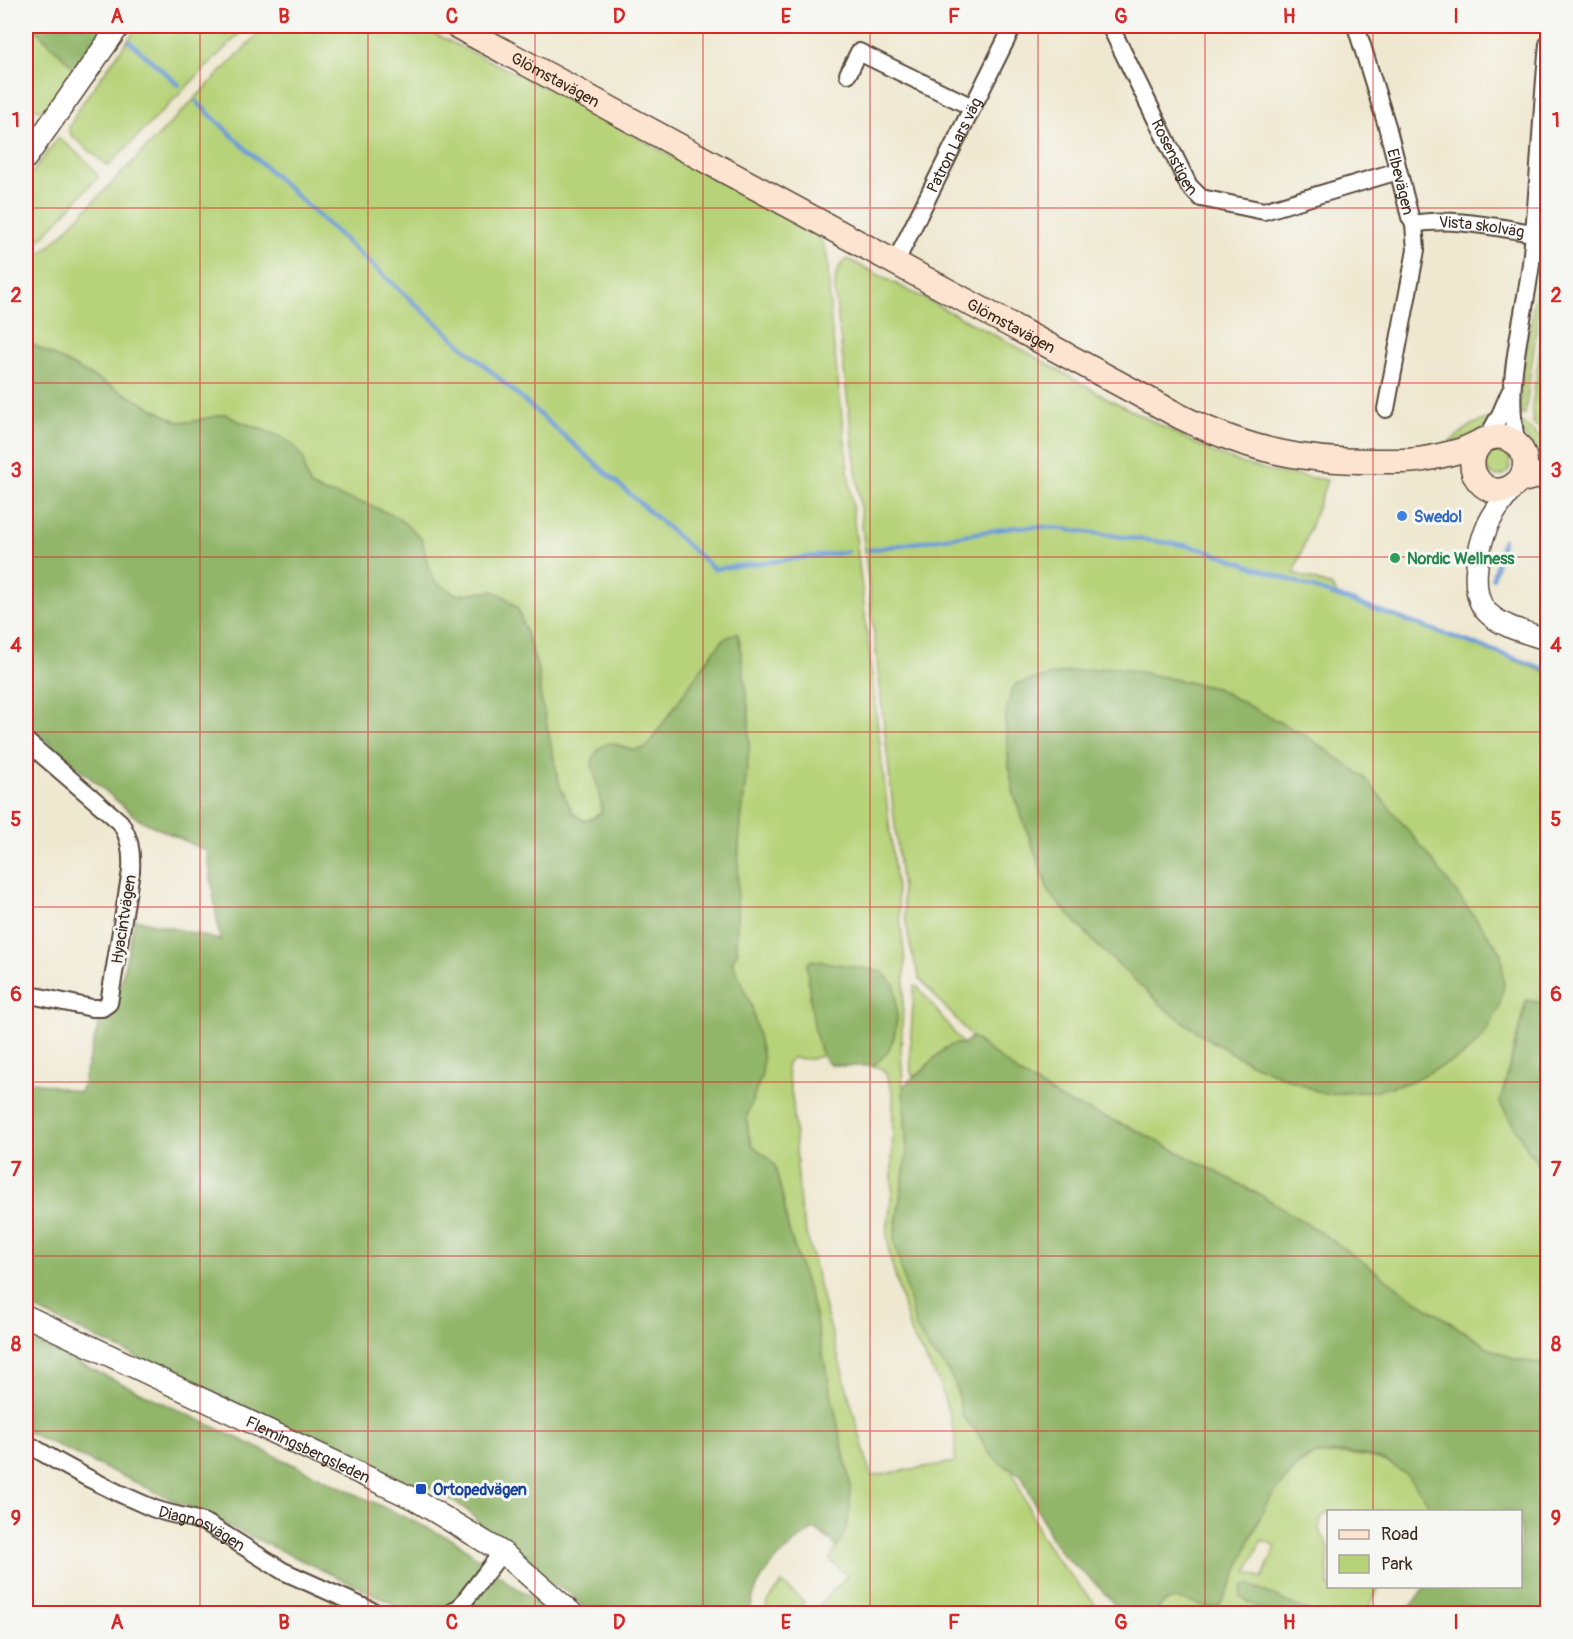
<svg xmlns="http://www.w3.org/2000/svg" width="1573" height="1639" viewBox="0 0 1573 1639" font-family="Pangolin,sans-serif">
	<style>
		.green { fill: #b7d379; stroke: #797e4c; stroke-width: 1.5; fill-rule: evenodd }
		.forest { fill: #91b569; stroke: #667044; stroke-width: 1.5 }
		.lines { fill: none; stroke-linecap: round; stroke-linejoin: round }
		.stream { stroke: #6e9cd6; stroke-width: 4.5 }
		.minor-casing { stroke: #564639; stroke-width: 20 }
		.tertiary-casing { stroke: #564639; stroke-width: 24 }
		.secondary-casing { stroke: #564639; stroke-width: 27 }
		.minor { stroke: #fff; stroke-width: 16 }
		.tertiary { stroke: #fff; stroke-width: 21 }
		.secondary { stroke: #fde4d0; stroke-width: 24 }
		.grid { fill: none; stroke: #d62828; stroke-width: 1.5; stroke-opacity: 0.55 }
		.shop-dot { fill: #3f7fe0; stroke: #f6f6f2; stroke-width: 2 }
		.leisure-dot { fill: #2e9e5b; stroke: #f6f6f2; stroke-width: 2 }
		.transit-dot { fill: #1a4fb4; stroke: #f6f6f2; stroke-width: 2 }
		.labels { text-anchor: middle; stroke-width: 6; stroke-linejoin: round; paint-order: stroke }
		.street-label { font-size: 16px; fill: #3b2a1e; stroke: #f6f6f2 }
		.shop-label { font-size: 16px; font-weight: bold; fill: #366cbe; stroke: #f6f6f2; text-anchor: start }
		.leisure-label { font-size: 16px; font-weight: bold; fill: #27864d; stroke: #f6f6f2; text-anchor: start }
		.transit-label { font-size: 16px; font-weight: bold; fill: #164399; stroke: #f6f6f2; text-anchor: start }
		.neatline { fill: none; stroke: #d62828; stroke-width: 2 }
		.grid-label { font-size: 20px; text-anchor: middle; font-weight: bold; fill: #d62828 }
	</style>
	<rect width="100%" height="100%" fill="#f6f6f2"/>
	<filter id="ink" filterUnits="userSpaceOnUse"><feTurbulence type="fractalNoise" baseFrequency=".0167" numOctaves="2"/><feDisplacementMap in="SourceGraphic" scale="12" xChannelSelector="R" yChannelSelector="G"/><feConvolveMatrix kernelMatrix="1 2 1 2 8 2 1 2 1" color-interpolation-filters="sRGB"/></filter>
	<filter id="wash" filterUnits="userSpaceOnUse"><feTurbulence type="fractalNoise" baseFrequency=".008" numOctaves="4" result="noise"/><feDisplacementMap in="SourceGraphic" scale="24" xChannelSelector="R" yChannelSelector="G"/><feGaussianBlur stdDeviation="1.35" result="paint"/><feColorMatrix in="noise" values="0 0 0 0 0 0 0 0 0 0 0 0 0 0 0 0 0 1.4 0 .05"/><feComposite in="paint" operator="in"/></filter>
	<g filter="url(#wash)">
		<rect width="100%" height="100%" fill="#efe8d0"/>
		<g class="green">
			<path d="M26 26H32L75 69 47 108C38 113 32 107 26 101Z"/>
			<path d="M138 26H247L108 166 72 136 69 131V128L79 108Z"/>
			<path d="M266 26H418L552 91 813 233C822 239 824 244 827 255L831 322 905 961 901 1051 907 1153 895 1229 930 1351 945 1366 956 1386 962 1416 976 1431 990 1454 1011 1469 1041 1536 1058 1561 1103 1613H812L847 1576 830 1560 847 1526 850 1483 812 1303 788 1228 783 1198 766 1156 752 1145 748 1132 747 1116 756 1088 737 974 732 962 738 951 736 945 739 841 749 748V715L739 638 737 633 724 639 707 660 646 748 632 750 616 744 601 800V813L589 820H583L573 813 560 787 540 694 539 673 518 609 506 597 493 591 457 595 435 582 427 566 422 540 409 527 396 517 367 504 320 491 311 486 306 475 303 458 262 429 236 420 225 414 190 422H178L26 341V268L61 235ZM886 976 896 994 897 1019 894 1037 888 1051 873 1066 881 1068 886 1074 893 1094 892 1191 887 1233 889 1253 911 1334 938 1380 947 1408 955 1435V1462L871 1476 824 1305 800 1207 793 1103 786 1064 792 1058 811 1059 824 1055 819 1048Z"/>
			<path d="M58 138C69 146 94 165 98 177L26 255V181Z"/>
			<path d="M1547 248 1525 414 1520 415 1521 391 1539 267 1542 256Z"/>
			<path d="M848 259 1025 351 1107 398 1214 453 1244 464 1275 472 1327 480 1294 573 1331 586 1339 597 1475 645 1547 673V1004L1526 1000 1500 1103 1537 1164 1547 1177V1365L1513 1359 1486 1346 1417 1301 1325 1235 1262 1196 1136 1130 1065 1101 1021 1075 972 1037 920 979 911 950 905 916 855 461 835 294C834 281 835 266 848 259ZM1115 667 1216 688 1309 738 1364 777 1425 851 1409 1082 1376 1091 1324 1094 1248 1062 1205 1037 1167 1010 1099 947 1050 894 1014 795 1009 765 1005 718 1016 684 1067 672Z"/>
			<path d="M1547 298V435L1533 423 1532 407Z"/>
			<path d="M1492 417 1483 430 1442 448 1471 425Z"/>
			<path d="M1520 423 1524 424 1544 441 1543 450C1529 444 1524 438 1520 423Z"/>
			<circle cx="1498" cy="464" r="12"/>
			<path d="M914 986 918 987 963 1044 945 1048 919 1073 913 1076 911 1073 910 1052Z"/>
			<path d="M1329 1454C1384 1454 1405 1463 1433 1511L1345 1512C1329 1507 1319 1515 1319 1531L1328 1543V1586L1379 1587 1367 1613 1154 1614C1171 1588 1188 1603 1212 1608L1252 1536 1267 1501 1296 1467 1312 1456ZM1262 1540 1276 1546 1262 1578 1247 1572Z"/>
			<path d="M782 1583 804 1602 794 1613H764L769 1600Z"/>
		</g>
		<g class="forest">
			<path d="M32 26H104L75 69Z"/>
			<path d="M26 341 178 422H190L225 414 236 420 281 437 292 444 303 458 306 475 311 486 320 491 367 504 396 517 409 527 422 540 428 566 435 582 457 595 493 591 505 597 518 609 539 673 540 694 560 787 573 813 583 820H589L601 813 602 808 592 764C594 753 600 745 611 743L632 750 646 748 707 660 724 639 737 633 739 638 749 715V748L739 841 736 945 738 951 732 962 752 1007 763 1059 762 1074 747 1116 748 1132 752 1145 766 1156 775 1166 783 1198 788 1228 812 1303 850 1483C851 1505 850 1528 837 1547L818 1530H812C786 1548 750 1579 751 1613H589L570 1593 524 1571 525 1557 484 1528 469 1512 454 1501 423 1484 406 1482 393 1477 26 1305V1080L80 1092 100 1019H113L135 919 220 940 207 851 138 819 44 738 26 729V625L37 614 26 571Z"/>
			<path d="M1115 667 1216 688 1309 738 1364 777 1425 851 1501 952 1504 986 1499 1008 1482 1038 1463 1056 1409 1082 1375 1091 1324 1094 1248 1062 1205 1037 1167 1010 1099 947 1050 894 1014 795 1009 765 1005 718 1011 691 1016 684 1067 672Z"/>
			<path d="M811 960 881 971 895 986 897 1019 894 1037 888 1052 873 1066C864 1066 837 1067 830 1064 813 1057 809 984 807 965Z"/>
			<path d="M1527 1000 1547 1004V1177L1537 1164 1500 1103Z"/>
			<path d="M972 1037 1021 1075 1065 1101 1136 1130 1262 1196 1325 1235 1417 1301 1486 1346 1513 1359 1547 1365V1613H1406L1424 1587 1520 1586V1512L1433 1511C1414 1479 1396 1458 1356 1454 1343 1453 1323 1451 1310 1457 1300 1461 1293 1470 1287 1478 1280 1486 1272 1494 1267 1503 1248 1537 1240 1575 1218 1607 1192 1609 1173 1585 1154 1613H1122L1099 1587 1063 1555 1052 1540 1021 1475 1000 1463 990 1454 976 1431 962 1416 956 1386 945 1366 930 1351 916 1328 894 1240 907 1153 903 1087C909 1080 913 1077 921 1072 934 1061 943 1042 963 1044Z"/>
			<path d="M26 1338 457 1542 512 1585 535 1599 548 1613H407L384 1599 26 1431Z"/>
			<path d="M1248 1584 1312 1613H1267L1240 1597 1243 1586Z"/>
		</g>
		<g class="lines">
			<g class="stream">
				<path d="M130 42 179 85"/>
				<path d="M197 102C364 263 541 414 714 569L847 552"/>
				<path d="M869 550 1016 527H1048L1184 545 1205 550 1548 670"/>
				<path d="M1493 578 1503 540"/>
			</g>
		</g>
	</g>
	<g filter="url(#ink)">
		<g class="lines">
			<defs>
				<g id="minor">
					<path id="s1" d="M1110 26 1189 186 1201 198 1264 211 1398 171"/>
					<path id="s2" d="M1356 26 1387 126 1410 217 1414 224 1416 250 1386 409"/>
					<path d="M848 74 859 52 972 107"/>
					<path id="s3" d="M1414 224C1455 216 1506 230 1548 235"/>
					<path id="s4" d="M895 263 1013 26"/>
					<path d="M1486 440 1500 415 1510 392"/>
					<path d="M1517 444C1503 384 1524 323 1531 263 1539 190 1541 117 1548 44"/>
					<path d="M26 741 120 822C130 838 132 852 131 871L109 1003 102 1008H92L26 994"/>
					<path id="s5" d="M26 1443C65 1467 107 1489 150 1507 168 1515 189 1516 208 1524L283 1571 379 1614"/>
					<path d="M449 1614 459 1608 502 1552"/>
				</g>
				<g id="tertiary">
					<path d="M26 158 119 26"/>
					<path d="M1515 485C1505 498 1493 512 1487 527 1477 550 1468 596 1489 614 1504 628 1529 633 1548 640"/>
					<path id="s6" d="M26 1316 414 1499 502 1552 573 1614"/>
				</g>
				<g id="secondary">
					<path id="s7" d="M457 26 1181 417C1249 450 1302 462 1379 461 1393 461 1409 462 1424 459 1436 457 1448 454 1459 451 1474 447 1491 432 1506 438 1527 444 1532 472 1514 485 1488 505 1457 468 1481 443"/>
					<path d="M1519 481 1548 473"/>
				</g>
			</defs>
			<use href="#minor" class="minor-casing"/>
			<use href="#tertiary" class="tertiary-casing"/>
			<use href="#secondary" class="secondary-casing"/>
			<use href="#minor" class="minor"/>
			<use href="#tertiary" class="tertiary"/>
			<use href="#secondary" class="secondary"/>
		</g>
	</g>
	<path class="grid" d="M200 26V1614M368 26V1614M535 26V1614M703 26V1614M870 26V1614M1038 26V1614M1205 26V1614M1373 26V1512M26 208H1548M26 383H1548M26 557H1548M26 732H1548M26 907H1548M26 1082H1548M26 1256H1548M26 1431H1548M1373 1586V1614"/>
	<circle class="shop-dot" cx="1402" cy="516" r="6"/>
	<circle class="leisure-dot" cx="1395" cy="558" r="6"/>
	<rect class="transit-dot" x="415" y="1483" width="12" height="12" rx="3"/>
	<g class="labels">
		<g class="street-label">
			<text dy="6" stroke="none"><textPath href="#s7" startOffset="112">Glömstavägen</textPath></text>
			<text dy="6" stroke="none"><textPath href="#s4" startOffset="132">Patron Lars väg</textPath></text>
			<text dy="6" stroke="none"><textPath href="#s1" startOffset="146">Rosenstigen</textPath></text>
			<text dy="6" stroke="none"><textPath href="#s2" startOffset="162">Elbevägen</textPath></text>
			<text dy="6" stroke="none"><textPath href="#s3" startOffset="68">Vista skolväg</textPath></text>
			<text dy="6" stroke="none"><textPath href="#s7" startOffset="630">Glömstavägen</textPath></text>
			<text transform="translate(123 919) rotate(-81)" y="6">Hyacintvägen</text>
			<text dy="6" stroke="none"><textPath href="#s6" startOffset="312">Flemingsbergsleden</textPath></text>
			<text dy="6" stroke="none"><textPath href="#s5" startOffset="196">Diagnosvägen</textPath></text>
		</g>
		<g class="shop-label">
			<text x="1414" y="522">Swedol</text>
		</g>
		<g class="leisure-label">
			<text x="1407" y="564">Nordic Wellness</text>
		</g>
		<g class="transit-label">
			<text x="433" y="1495">Ortopedvägen</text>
		</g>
	</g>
	<rect width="1573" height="1639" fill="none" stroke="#f6f6f2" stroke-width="66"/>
	<rect x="1327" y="1510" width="195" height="78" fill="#f6f6f2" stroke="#aba49d" stroke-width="1.5"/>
	<rect x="1339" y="1530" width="30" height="9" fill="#fde4d0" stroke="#aba49d" stroke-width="1.5"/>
	<text x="1381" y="1540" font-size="18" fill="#3b2a1e">Road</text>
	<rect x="1339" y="1555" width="30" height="18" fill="#b7d379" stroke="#aba49d" stroke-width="1.5"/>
	<text x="1381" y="1570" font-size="18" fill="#3b2a1e">Park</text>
	<rect x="33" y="33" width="1507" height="1573" class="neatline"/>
	<g class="grid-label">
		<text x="117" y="23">A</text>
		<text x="284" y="23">B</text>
		<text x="452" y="23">C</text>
		<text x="619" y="23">D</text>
		<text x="786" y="23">E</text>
		<text x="954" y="23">F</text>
		<text x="1121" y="23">G</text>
		<text x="1289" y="23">H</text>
		<text x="1456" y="23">I</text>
		<text x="16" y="127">1</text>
		<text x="1556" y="127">1</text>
		<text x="16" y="302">2</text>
		<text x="1556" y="302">2</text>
		<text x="16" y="477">3</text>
		<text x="1556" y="477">3</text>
		<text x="16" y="652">4</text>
		<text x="1556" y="652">4</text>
		<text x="16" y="826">5</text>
		<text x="1556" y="826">5</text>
		<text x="16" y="1001">6</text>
		<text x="1556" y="1001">6</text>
		<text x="16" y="1176">7</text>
		<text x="1556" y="1176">7</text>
		<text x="16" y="1351">8</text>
		<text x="1556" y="1351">8</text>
		<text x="16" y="1525">9</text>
		<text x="1556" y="1525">9</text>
		<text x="117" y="1629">A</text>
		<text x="284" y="1629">B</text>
		<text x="452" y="1629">C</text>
		<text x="619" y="1629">D</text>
		<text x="786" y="1629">E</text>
		<text x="954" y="1629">F</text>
		<text x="1121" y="1629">G</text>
		<text x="1289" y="1629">H</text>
		<text x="1456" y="1629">I</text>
	</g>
</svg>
